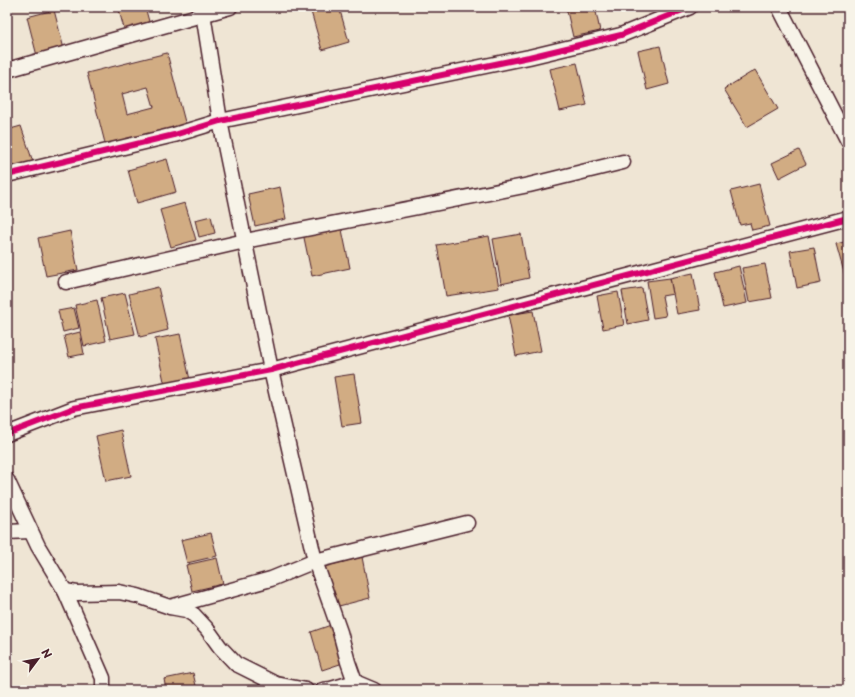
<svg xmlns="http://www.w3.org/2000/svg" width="855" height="697" viewBox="0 0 855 697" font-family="'Playpen Sans',sans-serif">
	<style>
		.building { fill: #d1ac83; stroke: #4a1f2b; fill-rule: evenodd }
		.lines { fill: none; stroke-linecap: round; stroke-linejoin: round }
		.street-casing { stroke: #4a1f2b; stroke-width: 17 }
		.street { stroke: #f7f3e8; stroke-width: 14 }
		.cycleway-casing { stroke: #f7f3e8; stroke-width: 8 }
		.cycleway { stroke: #d6006c; stroke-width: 6 }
	</style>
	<rect width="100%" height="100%" fill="#efe5d4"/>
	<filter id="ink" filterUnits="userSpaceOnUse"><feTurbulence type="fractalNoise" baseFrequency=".025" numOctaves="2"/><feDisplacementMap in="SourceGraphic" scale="8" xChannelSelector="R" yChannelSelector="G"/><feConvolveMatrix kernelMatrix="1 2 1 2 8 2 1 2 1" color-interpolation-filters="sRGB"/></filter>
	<g filter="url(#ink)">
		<g class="building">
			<path d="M118 7H145L150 25 125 32Z"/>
			<path d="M315 7H339L349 42 322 50 310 8Z"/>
			<path d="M566 7H595L600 31 573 37Z"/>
			<path d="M54 10 64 49 37 56 27 17Z"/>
			<path d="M660 46 669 84 647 90 638 51Z"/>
			<path d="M167 53 186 126 106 147 87 73ZM148 87 154 107 127 114 122 94Z"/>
			<path d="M577 63 587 105 560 111 550 69Z"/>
			<path d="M755 70 778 109 747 127 724 89Z"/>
			<path d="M21 126 34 165 7 173V130Z"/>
			<path d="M799 150 806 164 779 178 772 163Z"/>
			<path d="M167 159 176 192 137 203 128 170Z"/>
			<path d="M759 184 770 226 752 230 750 223 740 225 731 191Z"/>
			<path d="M280 187 286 219 255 226 248 194Z"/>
			<path d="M185 203 196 240 171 247 160 210Z"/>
			<path d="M211 216 215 233 199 237 195 220Z"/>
			<path d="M341 225 350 268 312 276 303 233Z"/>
			<path d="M70 231 78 270 46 276 38 238Z"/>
			<path d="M521 234 529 278 501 284 493 239Z"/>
			<path d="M489 236 499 288 446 296 437 245Z"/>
			<path d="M848 241V283H847L836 244Z"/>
			<path d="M814 247 821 283 797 288 790 251Z"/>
			<path d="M765 264 772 298 749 302 742 268Z"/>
			<path d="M739 266 747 303 723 308 715 272Z"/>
			<path d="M693 273 700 310 677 314 670 278Z"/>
			<path d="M670 278 673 294 662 296 666 316 653 318 647 281Z"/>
			<path d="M158 287 168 330 140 337 129 294Z"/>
			<path d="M642 288 648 320 628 324 622 291Z"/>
			<path d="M618 292 624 325 603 329 597 296Z"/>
			<path d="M125 293 135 334 110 339 101 298Z"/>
			<path d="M97 300 106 341 84 346 75 305Z"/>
			<path d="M74 308 79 328 63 332 58 311Z"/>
			<path d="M533 311 541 351 516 356 508 315Z"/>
			<path d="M80 332 84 354 69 357 64 336Z"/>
			<path d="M180 334 190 380 165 386 155 339Z"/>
			<path d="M354 374 362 423 342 426 334 377Z"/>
			<path d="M121 430 131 476 106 481 96 436Z"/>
			<path d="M211 533 217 556 187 563 181 540Z"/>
			<path d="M362 557 370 598 335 607 323 567Z"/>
			<path d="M217 558 223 584 192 591 186 565Z"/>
			<path d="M331 625 343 663 322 670 311 632Z"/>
			<path d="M7 657 12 666 7 668Z"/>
			<path d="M193 673 197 690H166L164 679Z"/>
		</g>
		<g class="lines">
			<defs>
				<g id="street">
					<path d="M202 7 220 121 271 370 315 561 340 632 348 662 355 682"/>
					<path d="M779 7 848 141"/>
					<path d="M7 70 230 7"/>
					<path d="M7 175 174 135 220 121 529 57 621 35 690 7"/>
					<path d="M66 282 245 241 529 185 623 162"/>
					<path d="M7 434 74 408 271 370 848 218"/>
					<path d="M7 480 38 546 65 591 103 678V690"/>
					<path d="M7 532 30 531"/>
					<path d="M65 591 77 593 119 592 138 596 170 607 186 610 194 615 207 629 220 647 236 664 276 684 306 690"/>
					<path d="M170 607 271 579 315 561 467 523"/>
					<path d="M323 690 331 689 355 682 374 690"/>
				</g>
			</defs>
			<use href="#street" class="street-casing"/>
			<use href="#street" class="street"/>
			<defs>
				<g id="cycleway">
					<path d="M7 175 174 135 220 121 529 57 621 35 690 7"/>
					<path d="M7 434 74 408 271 370 848 218"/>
				</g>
			</defs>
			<use href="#cycleway" class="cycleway-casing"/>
			<use href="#cycleway" class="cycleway"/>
		</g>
	</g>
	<rect width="855" height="697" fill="none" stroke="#f7f3e8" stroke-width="24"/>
	<rect x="12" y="12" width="831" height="673" fill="none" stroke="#4a1f2b" stroke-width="1.5" filter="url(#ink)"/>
	<g transform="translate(38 659) rotate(58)" stroke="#f7f3e8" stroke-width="3" paint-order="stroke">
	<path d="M0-3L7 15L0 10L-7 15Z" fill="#4a1f2b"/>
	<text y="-6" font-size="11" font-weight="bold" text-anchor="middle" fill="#4a1f2b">N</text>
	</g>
</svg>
